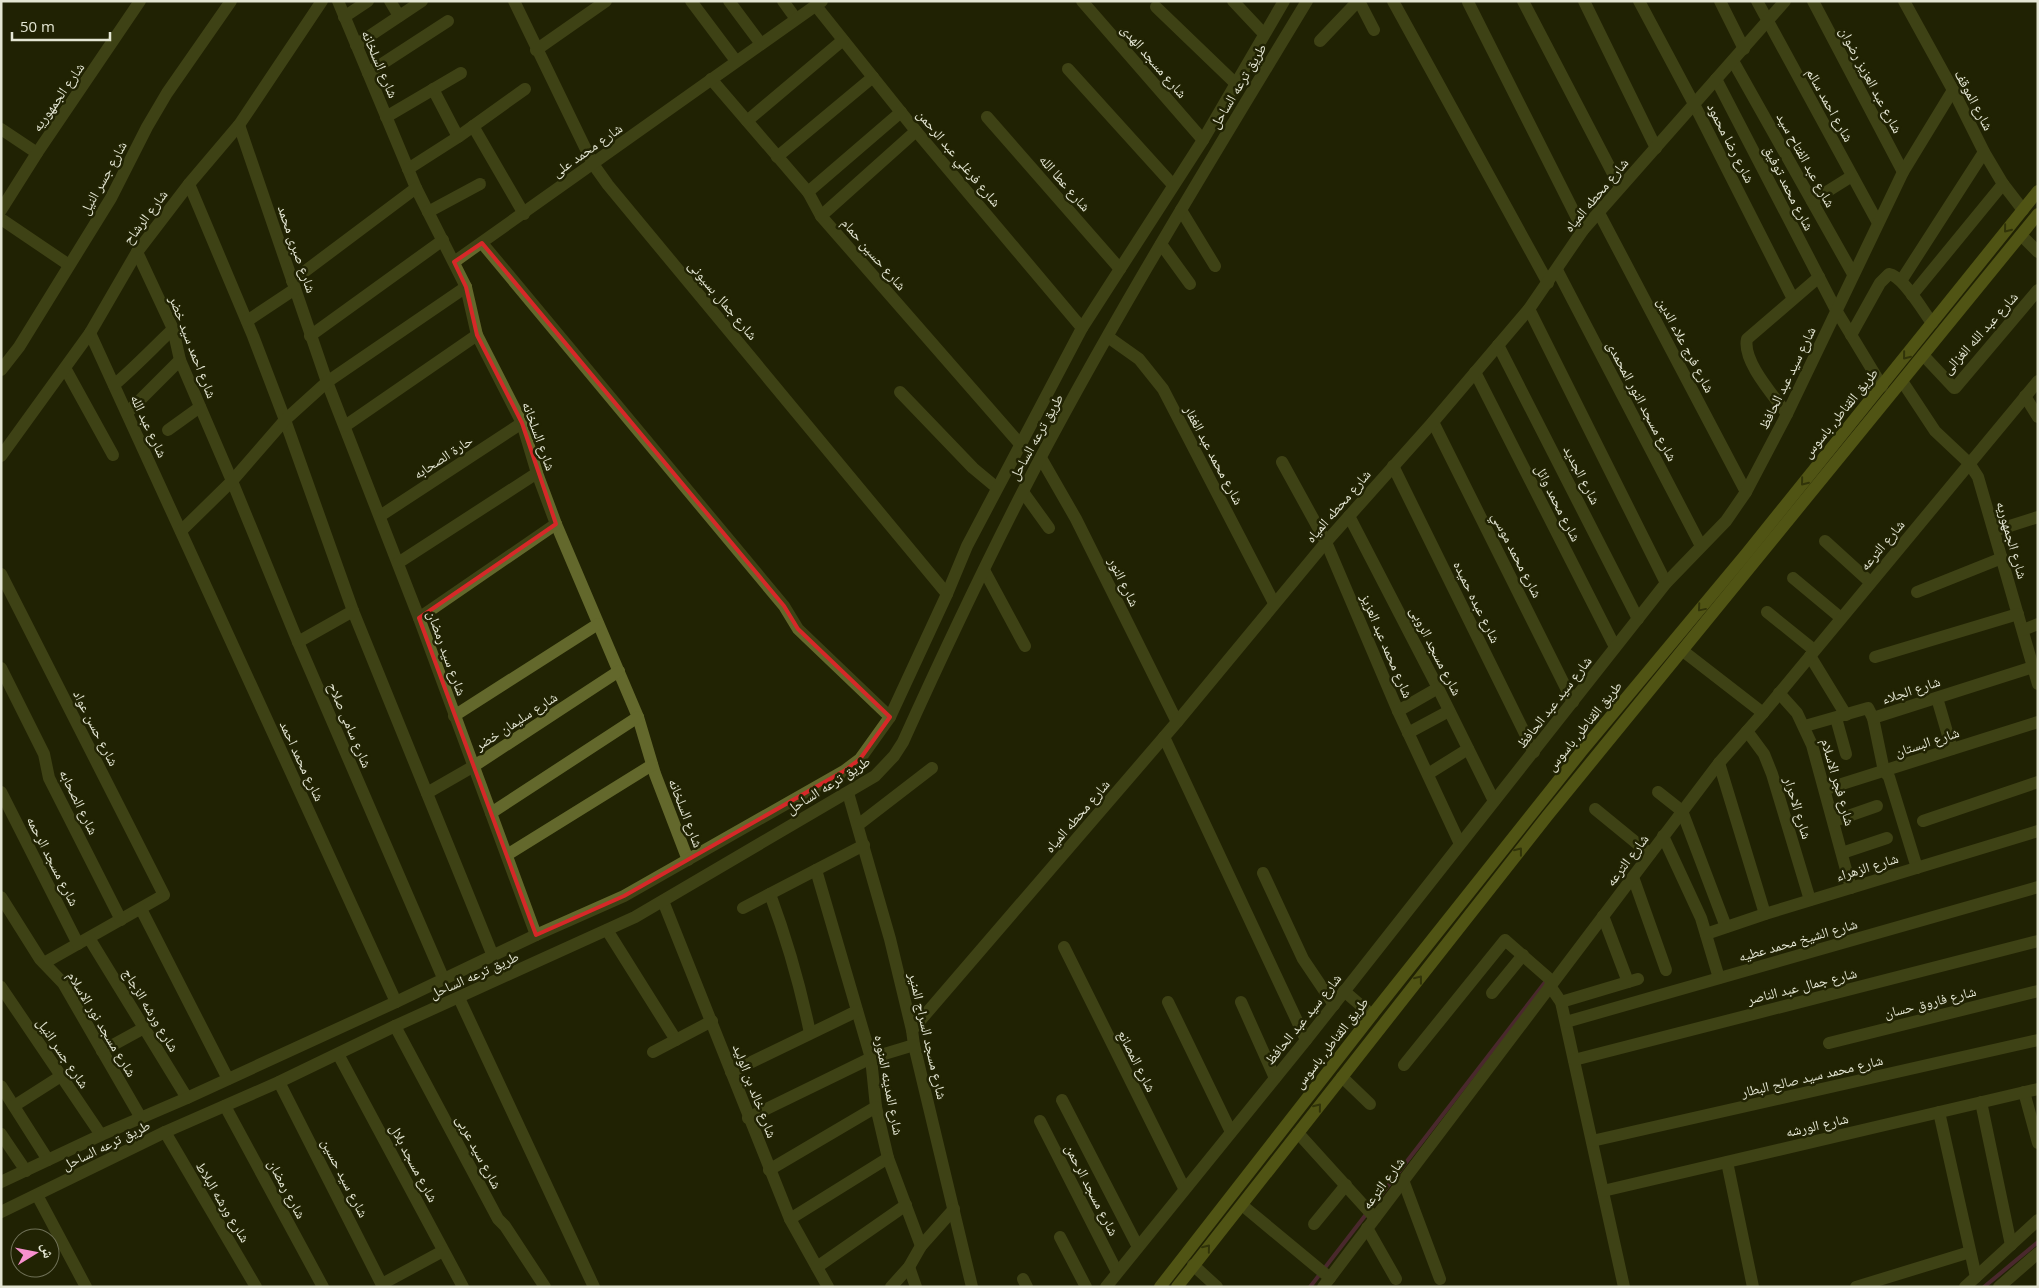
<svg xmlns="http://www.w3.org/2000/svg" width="2039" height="1288" viewBox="0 0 2039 1288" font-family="'Open Sans','Noto Naskh Arabic',sans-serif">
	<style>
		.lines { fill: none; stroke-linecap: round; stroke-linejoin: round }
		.stream { stroke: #7c3061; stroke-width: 4 }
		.minor { stroke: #63682c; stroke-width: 12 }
		.tertiary { stroke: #63682c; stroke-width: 12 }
		.secondary { stroke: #8a9028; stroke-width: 12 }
		.oneway { stroke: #464910 }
		.marked { fill: none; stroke: #d62828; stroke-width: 4; stroke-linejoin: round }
		.labels { text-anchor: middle; stroke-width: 5; stroke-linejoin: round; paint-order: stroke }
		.street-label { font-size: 14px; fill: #e4e6d4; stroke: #212303 }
	</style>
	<rect width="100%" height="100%" fill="#212303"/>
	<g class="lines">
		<g class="stream">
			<path d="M1310 1287 1546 981"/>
			<path d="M1984 1287 2038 1242"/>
		</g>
		<g class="minor">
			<path d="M338 1 416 188 466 287 477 335 522 423 537 473 556 524 638 717 655 774 688 860"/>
			<path d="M390 1 399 16"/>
			<path d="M514 1 593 164 608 185 947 594"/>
			<path d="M691 1 736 61"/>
			<path d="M729 1 761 44"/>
			<path d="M783 1 796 19"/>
			<path d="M1082 1 1203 140"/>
			<path d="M1233 1 1264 34"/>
			<path d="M1359 1 1374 30"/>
			<path d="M1393 1 1548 283"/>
			<path d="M1523 1 1620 187"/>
			<path d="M1584 1 1656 148"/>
			<path d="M1639 1 1694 104 1793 299"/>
			<path d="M1720 1 1744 49"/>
			<path d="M1757 1 1878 223"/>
			<path d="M1813 1 1903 172"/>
			<path d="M1904 1 1953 90 1984 152 2003 184 2023 210"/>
			<path d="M1468 2 1583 230"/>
			<path d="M816 6 916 131 1082 328"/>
			<path d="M1156 7 1235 83"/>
			<path d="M344 17 368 1"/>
			<path d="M1320 41 1358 1"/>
			<path d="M356 45 422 1"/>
			<path d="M536 50 606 1"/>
			<path d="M1733 61 1853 274"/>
			<path d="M1068 69 1173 185"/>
			<path d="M368 73 448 21"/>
			<path d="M711 79 808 192 821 216 1020 444"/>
			<path d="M1716 79 1836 310 1882 386"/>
			<path d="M433 89 458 137"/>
			<path d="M386 117 461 73"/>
			<path d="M987 117 1120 269"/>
			<path d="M747 121 843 40"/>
			<path d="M239 125 327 382 419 618 536 935"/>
			<path d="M473 126 524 214"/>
			<path d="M1 129 37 153"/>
			<path d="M777 157 873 77"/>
			<path d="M408 169 458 137 525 89"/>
			<path d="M189 184 253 336 285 420 353 611 493 956"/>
			<path d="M808 192 901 112"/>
			<path d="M1812 201 1852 176"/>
			<path d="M1 210 37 153 140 1"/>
			<path d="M1181 210 1215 266"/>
			<path d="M428 212 480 184"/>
			<path d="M1599 213 1746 492"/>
			<path d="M821 216 916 131"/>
			<path d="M1 219 69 265"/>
			<path d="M2021 235 2038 252"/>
			<path d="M482 243 784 606 798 629 890 717"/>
			<path d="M1161 244 1190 284"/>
			<path d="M137 252 173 329 180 360 232 481 298 642 444 980"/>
			<path d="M454 262 822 1"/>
			<path d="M1557 270 1701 546"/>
			<path d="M292 281 416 188"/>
			<path d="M1901 281 1984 152"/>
			<path d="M1912 295 2003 184"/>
			<path d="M1529 309 1666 583"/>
			<path d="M247 321 295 289"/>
			<path d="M90 333 396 1002"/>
			<path d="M1851 335 1880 283 1889 274C1903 276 1923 311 1932 323"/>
			<path d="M310 336 443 240"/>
			<path d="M1108 337 1139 359 1163 389 1274 603"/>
			<path d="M1498 345 1638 619"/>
			<path d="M1923 355 1954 388H1955L2038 290"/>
			<path d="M65 368 113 455"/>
			<path d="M1475 372 1615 647"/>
			<path d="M1902 381 1935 431 1969 463 1978 477 2038 684"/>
			<path d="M114 385C135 367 153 348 173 329"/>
			<path d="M900 392 973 468 997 488"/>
			<path d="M2025 396 2038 417"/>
			<path d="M127 413 180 360"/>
			<path d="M1787 414C1774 396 1742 361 1747 339L1819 277"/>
			<path d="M1433 422 1573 702"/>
			<path d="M345 426 477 335"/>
			<path d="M168 430 200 407"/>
			<path d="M1 456 90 333 137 252 189 184 239 125 322 1"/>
			<path d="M1041 458 1076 519 1177 722"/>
			<path d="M1282 462 1326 542 1398 711 1460 844"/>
			<path d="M1393 466 1534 752"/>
			<path d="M1023 492 1049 528"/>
			<path d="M380 516 522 423"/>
			<path d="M1349 516 1438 688 1494 801"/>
			<path d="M181 531 232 481 285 420 327 382 466 287"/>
			<path d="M1994 531 2038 517"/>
			<path d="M1825 541 1870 582"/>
			<path d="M398 563 537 473"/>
			<path d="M984 570 1025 646"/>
			<path d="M1 574 164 895 44 963"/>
			<path d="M1793 578 1841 618"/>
			<path d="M1917 592 2002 558"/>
			<path d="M1767 612 1814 650"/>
			<path d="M419 618 556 524"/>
			<path d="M2023 630 2038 624"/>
			<path d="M298 642 353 611"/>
			<path d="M1683 651 1763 713"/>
			<path d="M1810 656 1846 715"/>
			<path d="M1875 657 2018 614"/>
			<path d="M1 668 44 754 49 778 121 920"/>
			<path d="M1779 693 1797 713 1812 745 1851 888"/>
			<path d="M1937 698 1952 749"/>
			<path d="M1398 711 1438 688"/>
			<path d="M454 716 598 624"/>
			<path d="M1836 718 1846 754"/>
			<path d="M1873 718 1884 771 1889 777 1917 868"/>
			<path d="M1805 726 1868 708 1873 718 2033 667"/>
			<path d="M1747 731 1764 754 1772 774 1810 900"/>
			<path d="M1408 733 1449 711"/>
			<path d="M1164 737 1306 1040"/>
			<path d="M1719 763 1765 914"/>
			<path d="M1428 774 1468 749"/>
			<path d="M1826 789 2038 722"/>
			<path d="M1 792 78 944"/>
			<path d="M1658 792 1682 811 1726 927"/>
			<path d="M427 793 474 766 619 671"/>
			<path d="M848 793 890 939 912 1030 914 1045 972 1287"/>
			<path d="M1595 809 1650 854"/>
			<path d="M491 813 638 717"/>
			<path d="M1834 821 1877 806"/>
			<path d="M1923 821 2038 782"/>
			<path d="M858 825 932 768"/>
			<path d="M1663 836 1701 918 1719 978"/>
			<path d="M1842 853 1887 838"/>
			<path d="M507 855 652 765"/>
			<path d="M816 870 871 1058 876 1107 888 1158 921 1246"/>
			<path d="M1263 873 1303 959 1334 1005"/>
			<path d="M1633 877 1666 970"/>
			<path d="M770 894C787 940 800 985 810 1033"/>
			<path d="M1 897 40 959 63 983 141 1118"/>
			<path d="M663 901 790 1219 828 1287"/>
			<path d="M743 908 864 845"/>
			<path d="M141 909 228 1079"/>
			<path d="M1603 916 1628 982"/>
			<path d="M607 930 676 1040"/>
			<path d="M1706 934 1765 914 2038 831"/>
			<path d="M89 938 187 1098"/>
			<path d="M1064 947 1184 1188"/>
			<path d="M1550 986 1561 1002 1624 1287"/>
			<path d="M1 987 101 1135"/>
			<path d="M1344 991 1372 1015"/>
			<path d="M1492 993 1523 955"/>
			<path d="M459 998 594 1287"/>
			<path d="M1168 1002 1231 1132"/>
			<path d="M1241 1002 1275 1078"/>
			<path d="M1561 1002 1638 979"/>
			<path d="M1566 1022 2038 887"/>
			<path d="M395 1026 498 1219 505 1226 545 1287"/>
			<path d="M912 1030 1177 722 1326 542 1433 422 1529 309 1583 230 1785 1"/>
			<path d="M1829 1043 2038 991"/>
			<path d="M102 1051 144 1028"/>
			<path d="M653 1052 712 1021"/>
			<path d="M338 1054 463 1287"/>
			<path d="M1574 1060 2038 941"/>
			<path d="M1404 1065 1505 940 1553 982"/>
			<path d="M731 1072 857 1011"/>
			<path d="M1342 1077 1370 1104"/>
			<path d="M279 1082 383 1287"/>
			<path d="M1 1086 48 1160"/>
			<path d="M2024 1092 2038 1143"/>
			<path d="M1062 1100 1138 1247"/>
			<path d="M1981 1102 2011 1245"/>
			<path d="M14 1106 61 1076"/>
			<path d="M225 1106 323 1287"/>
			<path d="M1939 1112 1976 1277"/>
			<path d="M748 1118 871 1058 914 1045"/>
			<path d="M1040 1121 1117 1272"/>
			<path d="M165 1132 256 1287"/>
			<path d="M1298 1133 1375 1218"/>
			<path d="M1 1134 26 1171"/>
			<path d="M1592 1141 2038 1040"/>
			<path d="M1727 1162 1753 1287"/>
			<path d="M769 1170 876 1107"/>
			<path d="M1403 1180 1440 1279"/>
			<path d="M1 1182 101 1135 187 1098 396 1002 536 935 624 896 844 771 860 759 890 717 947 594 967 546 1082 328 1203 140 1284 1"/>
			<path d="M1603 1191 2038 1089"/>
			<path d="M37 1195 86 1287"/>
			<path d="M1242 1205 1330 1278"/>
			<path d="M1 1212 165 1132 279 1082 395 1026 635 917 875 776 894 756 903 742C941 658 980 575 1022 493 1109 325 1209 163 1307 1"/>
			<path d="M790 1219 888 1158"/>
			<path d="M1314 1224 1346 1185"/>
			<path d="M1367 1228 1396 1279"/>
			<path d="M1060 1237 1086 1287"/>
			<path d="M1193 1265 1217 1287"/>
			<path d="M817 1267 906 1205"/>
			<path d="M909 1267 916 1287"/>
			<path d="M1023 1279 1027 1287"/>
			<path d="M382 1284 443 1251"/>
			<path d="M891 1287 909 1267 921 1246 954 1209"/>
			<path d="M1106 1287 1306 1040 1666 583 1726 521 1746 492 1787 414 1903 172 1953 90"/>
			<path d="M1323 1287 1719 763 1763 713 2038 381"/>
			<path d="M1856 1287 1970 1252"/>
			<path d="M1965 1287 2038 1220"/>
			<path d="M1999 1287 2038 1253"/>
		</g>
		<path class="tertiary" d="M1 370 19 347 111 198 147 127 167 93 231 1"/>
		<g class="secondary">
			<path d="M1160 1287 1372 1015 1581 752 1746 554 2038 191"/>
			<path d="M1177 1287 1548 815 2038 214"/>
		</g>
	</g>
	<defs><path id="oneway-chevron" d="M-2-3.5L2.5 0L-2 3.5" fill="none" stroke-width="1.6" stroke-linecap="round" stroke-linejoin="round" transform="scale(1.25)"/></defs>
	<g class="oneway">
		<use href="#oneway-chevron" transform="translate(2007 229) rotate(129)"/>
		<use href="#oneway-chevron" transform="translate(1906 356) rotate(129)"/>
		<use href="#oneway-chevron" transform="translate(1804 482) rotate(129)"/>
		<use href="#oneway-chevron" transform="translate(1701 608) rotate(130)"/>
		<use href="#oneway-chevron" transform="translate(1519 851) rotate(-52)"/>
		<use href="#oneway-chevron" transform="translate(1419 979) rotate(-52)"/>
		<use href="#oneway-chevron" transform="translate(1318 1107) rotate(-51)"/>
		<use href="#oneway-chevron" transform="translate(1207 1248) rotate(-51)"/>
	</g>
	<path d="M0 0H2039V1288H0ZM482 243 784 606 798 629 890 717 860 759 844 771 624 896 536 935 419 618 556 524 522 423 477 335 466 287 454 262Z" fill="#212303" fill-opacity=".55" fill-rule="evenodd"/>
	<path class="marked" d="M482 243 784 606 798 629 890 717 860 759 844 771 624 896 536 935 419 618 556 524 522 423 477 335 466 287 454 262Z"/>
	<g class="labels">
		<g class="street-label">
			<text transform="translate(1154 61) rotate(49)" y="5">شارع مسجد الهدى</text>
			<text transform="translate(380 64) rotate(67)" y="5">شارع السلخانه</text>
			<text transform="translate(1871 80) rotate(62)" y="5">شارع عبد العزيز رضوان</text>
			<text transform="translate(1238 86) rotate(-59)" y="5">طريق ترعه الساحل</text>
			<text transform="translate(58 97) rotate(-55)" y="5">شارع الجمهوريه</text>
			<text transform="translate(1974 100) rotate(62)" y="5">شارع الموقف</text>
			<text transform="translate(1830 105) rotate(61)" y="5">شارع احمد سالم</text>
			<text transform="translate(1731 143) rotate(63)" y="5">شارع رضا محمود</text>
			<text transform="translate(587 150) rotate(-35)" y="5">شارع محمد على</text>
			<text transform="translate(959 158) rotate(50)" y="5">شارع فرغلي عبد الرحمن</text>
			<text transform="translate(1806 160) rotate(61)" y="5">شارع عبد الفتاح سيد</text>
			<text transform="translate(103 178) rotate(-61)" y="5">شارع جسر النيل</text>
			<text transform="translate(1065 183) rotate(49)" y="5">شارع عطا الله</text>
			<text transform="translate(1789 188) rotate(63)" y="5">شارع محمد توفيق</text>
			<text transform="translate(1596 195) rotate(-50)" y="5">شارع محطه المياه</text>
			<text transform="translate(145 217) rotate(-53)" y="5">شارع الرشاح</text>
			<text transform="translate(297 249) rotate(71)" y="5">شارع صبرى محمد</text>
			<text transform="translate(874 254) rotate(49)" y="5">شارع حسين حمام</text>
			<text transform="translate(723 300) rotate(50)" y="5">شارع جمال بسيونى</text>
			<text transform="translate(1980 333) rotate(-48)" y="5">شارع عبد الله الغزالى</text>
			<text transform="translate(1686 345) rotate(62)" y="5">شارع فرج علاء الدين</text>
			<text transform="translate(193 347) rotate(69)" y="5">شارع احمد سيد خضر</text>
			<text transform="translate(1787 378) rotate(-64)" y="5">شارع سيد عبد الحافظ</text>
			<text transform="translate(1642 401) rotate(62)" y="5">شارع مسجد النور المحمدى</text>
			<text transform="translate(1840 413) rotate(-51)" y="5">طريق القناطر, باسوس</text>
			<text transform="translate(149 426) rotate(65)" y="5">شارع عبد الله</text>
			<text transform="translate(539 436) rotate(70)" y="5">شارع السلخانه</text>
			<text transform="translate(1036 437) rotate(-61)" y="5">طريق ترعه الساحل</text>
			<text transform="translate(1214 455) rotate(62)" y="5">شارع محمد عبد الغفار</text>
			<text transform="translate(443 457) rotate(-33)" y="5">حارة الصحابه</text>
			<text transform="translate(1582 475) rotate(63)" y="5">شارع الجديد</text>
			<text transform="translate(1558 503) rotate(63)" y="5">شارع محمد وائل</text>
			<text transform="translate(1338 506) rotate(-49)" y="5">شارع محطه المياه</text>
			<text transform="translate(2012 540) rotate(74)" y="5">شارع الجمهوريه</text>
			<text transform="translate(1882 545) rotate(-50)" y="5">شارع الترعه</text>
			<text transform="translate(1517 555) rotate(63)" y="5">شارع محمد موسي</text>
			<text transform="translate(1124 582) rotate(64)" y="5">شارع النور</text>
			<text transform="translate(1477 602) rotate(64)" y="5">شارع عبده حميده</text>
			<text transform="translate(1387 646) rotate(67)" y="5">شارع محمد عبد العزيز</text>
			<text transform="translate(1436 651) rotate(63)" y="5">شارع مسجد الروبى</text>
			<text transform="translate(447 653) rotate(70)" y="5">شارع سيد رمضان</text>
			<text transform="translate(1911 690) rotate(-18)" y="5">شارع الجلاء</text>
			<text transform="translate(1554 702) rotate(-52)" y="5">شارع سيد عبد الحافظ</text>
			<text transform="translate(516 721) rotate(-33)" y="5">شارع سليمان خضر</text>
			<text transform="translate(350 725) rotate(67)" y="5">شارع سامى صلاح</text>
			<text transform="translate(1584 726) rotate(-51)" y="5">طريق القناطر, باسوس</text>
			<text transform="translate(96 728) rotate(63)" y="5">شارع حسن عواد</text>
			<text transform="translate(1927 742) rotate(-18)" y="5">شارع البستان</text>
			<text transform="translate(302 761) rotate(65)" y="5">شارع محمد احمد</text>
			<text transform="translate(1838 782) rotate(74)" y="5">شارع فجر الاسلام</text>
			<text transform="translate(828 785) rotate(-32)" y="5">طريق ترعه الساحل</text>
			<text transform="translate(79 802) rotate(64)" y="5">شارع الصحابه</text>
			<text transform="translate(1798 808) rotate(73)" y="5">شارع الاحرار</text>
			<text transform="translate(686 813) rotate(69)" y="5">شارع السلخانه</text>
			<text transform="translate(1077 816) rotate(-49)" y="5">شارع محطه المياه</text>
			<text transform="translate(1627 860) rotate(-53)" y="5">شارع الترعه</text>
			<text transform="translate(53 861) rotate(63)" y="5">شارع مسجد الرحمه</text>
			<text transform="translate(1867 867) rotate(-17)" y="5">شارع الزهراء</text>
			<text transform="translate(1798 940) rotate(-16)" y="5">شارع الشيخ محمد عطيه</text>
			<text transform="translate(474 975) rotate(-24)" y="5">طريق ترعه الساحل</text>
			<text transform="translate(1802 986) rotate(-14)" y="5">شارع جمال عبد الناصر</text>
			<text transform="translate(1930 1002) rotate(-14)" y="5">شارع فاروق حسان</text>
			<text transform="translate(151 1010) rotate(59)" y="5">شارع ورشه الزجاج</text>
			<text transform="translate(1303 1019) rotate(-51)" y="5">شارع سيد عبد الحافظ</text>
			<text transform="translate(102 1024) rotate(59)" y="5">شارع مسجد نور الاسلام</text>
			<text transform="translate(928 1036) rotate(77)" y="5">شارع مسجد السراج المنير</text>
			<text transform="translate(1331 1043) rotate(-52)" y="5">طريق القناطر, باسوس</text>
			<text transform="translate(63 1053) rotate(56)" y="5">شارع جسر النيل</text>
			<text transform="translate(1137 1061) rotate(63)" y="5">شارع المصانع</text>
			<text transform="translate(1812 1076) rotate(-13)" y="5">شارع محمد سيد صالح البطار</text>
			<text transform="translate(889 1085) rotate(79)" y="5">شارع المدينه المنوره</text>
			<text transform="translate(755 1091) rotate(69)" y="5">شارع خالد بن الوليد</text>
			<text transform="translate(1817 1125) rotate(-13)" y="5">شارع الورشه</text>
			<text transform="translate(106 1145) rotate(-26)" y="5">طريق ترعه الساحل</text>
			<text transform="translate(479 1152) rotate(62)" y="5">شارع سيد عربى</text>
			<text transform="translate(414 1163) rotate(62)" y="5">شارع مسجد بلال</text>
			<text transform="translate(345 1178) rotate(63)" y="5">شارع سيد حسين</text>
			<text transform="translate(1383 1183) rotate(-53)" y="5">شارع الترعه</text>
			<text transform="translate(287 1189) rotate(62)" y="5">شارع رمضان</text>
			<text transform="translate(1092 1190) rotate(63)" y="5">شارع مسجد الرحمن</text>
			<text transform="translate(223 1202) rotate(59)" y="5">شارع ورشه البلاط</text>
		</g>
	</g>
	<rect width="2039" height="1288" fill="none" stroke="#e4e6d4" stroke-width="5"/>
	<g transform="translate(35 1253) rotate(80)"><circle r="24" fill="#212303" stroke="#6f7157"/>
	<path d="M0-4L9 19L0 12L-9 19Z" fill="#f790ce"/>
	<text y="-8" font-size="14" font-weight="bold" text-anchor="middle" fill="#e4e6d4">ش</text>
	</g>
	<path d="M12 32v8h98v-8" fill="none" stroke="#e4e6d4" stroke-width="2.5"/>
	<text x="20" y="32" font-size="15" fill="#e4e6d4" stroke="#212303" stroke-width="4" paint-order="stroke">50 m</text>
</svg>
